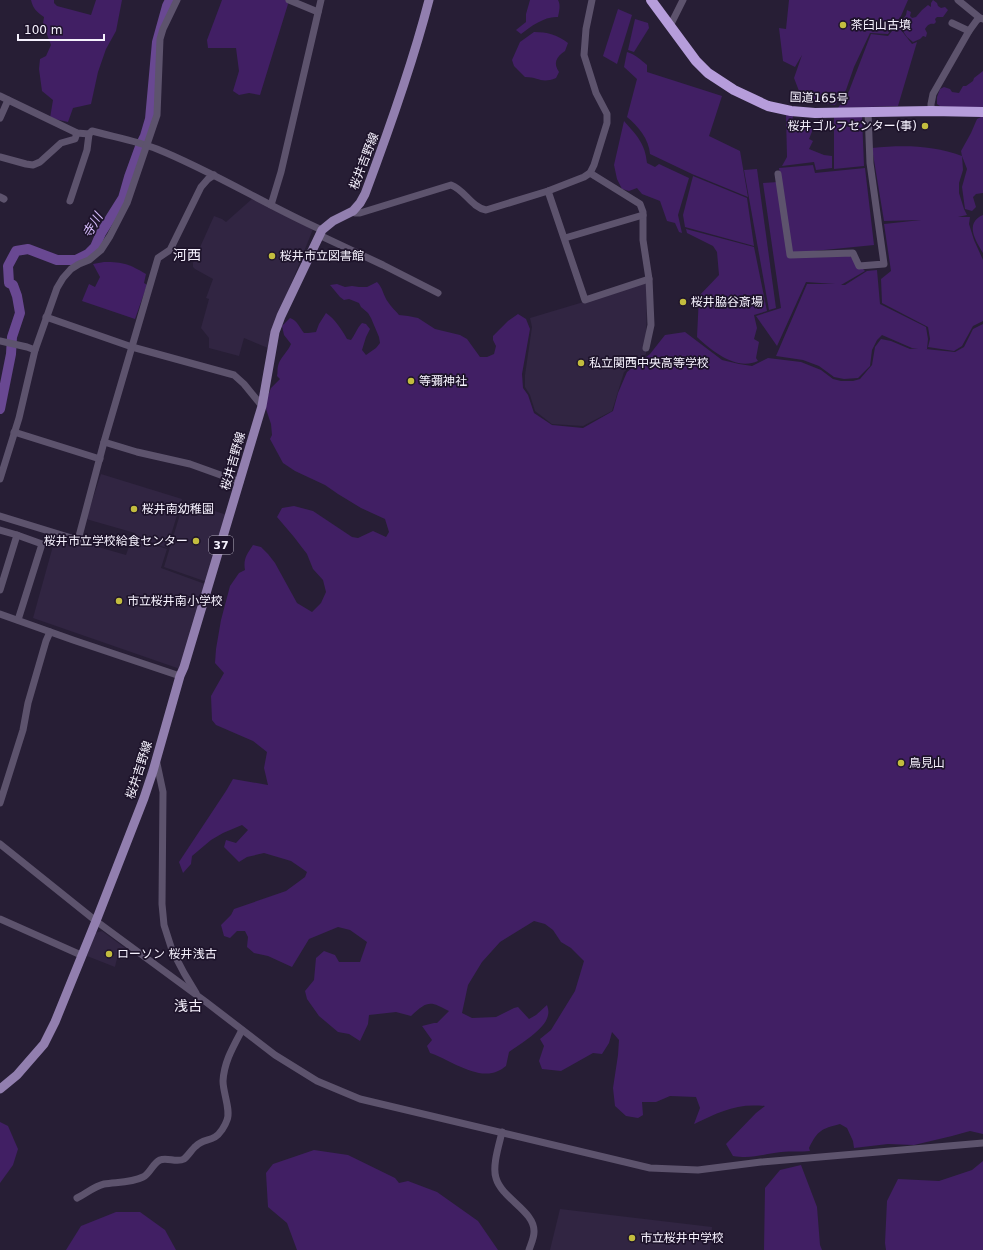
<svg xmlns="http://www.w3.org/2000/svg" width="983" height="1250" viewBox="0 0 983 1250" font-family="'DejaVu Sans','Noto Sans JP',sans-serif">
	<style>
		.built { fill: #312542 }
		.green { fill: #411f64 }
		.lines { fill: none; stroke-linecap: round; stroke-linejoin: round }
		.river { stroke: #694892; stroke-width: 10 }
		.minor { stroke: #5d536d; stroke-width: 7 }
		.major { stroke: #927faf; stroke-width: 9 }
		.highway { stroke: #b69ddb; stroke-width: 10 }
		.poi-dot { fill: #c3bd3e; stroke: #1e142b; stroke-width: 1.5 }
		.labels { text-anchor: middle; stroke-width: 3.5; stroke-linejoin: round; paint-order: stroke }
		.shield { fill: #1e142b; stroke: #b5afbf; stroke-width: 1 }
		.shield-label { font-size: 11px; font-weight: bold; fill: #f6f2fe }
		.poi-label { font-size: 12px; fill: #f6f2fe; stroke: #1e142b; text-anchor: start }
		.street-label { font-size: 12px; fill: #f6f2fe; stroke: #1e142b }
		.water-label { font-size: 13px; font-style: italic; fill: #d3baf8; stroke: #1e142b }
		.quarter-label { font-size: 14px; fill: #f6f2fe; stroke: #1e142b }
	</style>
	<rect width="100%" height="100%" fill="#271e35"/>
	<g class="built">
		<path d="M253 198 313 229 274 327 268 348 244 338 239 356 209 348V338L201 328 209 299 206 298 213 279 195 269 193 267V263L214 216 222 219 226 222Z"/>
		<path d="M647 283 646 354 624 372 612 411 583 426 552 424 535 411 530 395 525 387V375L532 327 530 318Z"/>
		<path d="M101 474 182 499 167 548 134 536 135 533 86 519Z"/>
		<path d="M184 501 227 515 207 582 164 567Z"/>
		<path d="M56 535 126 555 132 538 167 549 161 568 205 584 180 669 33 618Z"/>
		<path d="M102 931 129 951 126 955 118 954 115 967 87 956 95 933Z"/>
		<path d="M560 1209 712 1227 710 1250H550Z"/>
	</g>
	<g class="green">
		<path d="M31 0H54V3L57 6 91 15 96 0H122L116 31 106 49 98 72 91 104 73 108 68 122 50 118 53 100 42 91 39 69 40 59 46 56 51 45 43 24 44 17C37 12 33 9 31 0Z"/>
		<path d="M222 0H287L288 4 260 95 249 93 239 95 233 91 239 71 236 48H208L207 40Z"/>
		<path d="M530 0H558C561 5 559 12 558 17 545 16 531 26 521 34L516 30 526 22V14Z"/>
		<path d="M789 0H908L901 16 888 34 870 33 854 67 846 90 835 105 813 101 799 91 794 78 802 55 795 67 783 61 779 28 786 29Z"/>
		<path d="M933 0 937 3 938 6 941 8 945 7 948 10 943 17H937L935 19 936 22 934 24C929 23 927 26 925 29L927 33 926 37 923 36 920 39 913 42 907 37 899 25 906 15 907 10 911 12 910 16 912 18 916 17 922 10 928 5 931 7V3Z"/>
		<path d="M618 9 632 15 617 64 603 56Z"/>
		<path d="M635 19 648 23 649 28 634 52 628 50Z"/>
		<path d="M897 25 912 44 917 42 898 106 838 108 849 91 871 34 888 36Z"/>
		<path d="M534 32C547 32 558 35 568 43L565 51C556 57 553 63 559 72L556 78C541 84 539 77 525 77L514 66 512 60 520 42Z"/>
		<path d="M627 52C635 54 641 60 647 65V72L722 96 709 136 740 151 748 197 692 174 650 154C649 139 638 126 627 117L637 79 624 67Z"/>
		<path d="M983 71V109L940 106 937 104V97L940 89 944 87 950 89 952 92 959 93 963 86H966L973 81 974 78Z"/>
		<path d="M786 115 793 116 792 121 804 124 813 129 809 139 813 141 809 149 824 155 832 156V168L816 170 814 162 782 166 787 157Z"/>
		<path d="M983 116V193L976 194 973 197 976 207 972 211 965 209 962 187 967 169 962 156 963 170 959 183V193L964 209 967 215 958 217H970L969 224 974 240 983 260V321L973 326 962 346 954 351 928 347 930 339 928 327 882 303 881 279 891 271 884 224 921 220 884 221 872 148C902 145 933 145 962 156L961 151 971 133 977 119Z"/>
		<path d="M834 117H862L864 166 834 169Z"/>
		<path d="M624 121C637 136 645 143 647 163L655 167 659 164 689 178 678 215 682 233 679 232 675 223 667 221 660 201 642 194 637 188 629 191 622 189 617 179 614 165Z"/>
		<path d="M813 165 815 173 865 168 874 245 794 253 848 254 865 271 841 285H845L867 271 877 270 880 304 926 327 928 339 927 349H925L955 352 964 347 973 329 983 324V1134L970 1131 952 1136 914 1145 888 1144 854 1148 853 1141 847 1128 840 1124C821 1129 818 1130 809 1148L810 1151C801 1152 791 1151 781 1152 763 1154 753 1159 733 1156L726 1144 756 1113 765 1106C735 1103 720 1112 694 1124L700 1108 696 1097 670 1096 656 1102H642L643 1115 638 1118 626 1116 615 1106 613 1088 618 1055 619 1040 612 1032 609 1043 602 1054 593 1053 561 1071 542 1069 539 1061 544 1046 540 1039 551 1030 575 991 584 961 571 948 561 942 553 930 545 924 534 921 500 942 482 962 468 985 462 1013 472 1018 496 1017 514 1008 518 1007 529 1019 536 1015 547 1005C548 1008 549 1012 548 1015 546 1029 520 1044 509 1052L506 1066C503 1068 501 1070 498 1071 477 1081 449 1059 430 1053L427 1046 432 1040 422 1026 434 1023H437L449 1011C430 1001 428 1000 411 1016L396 1012 369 1015 368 1024 360 1041 349 1034 338 1032 319 1016 307 999 305 991 314 980 316 958 324 951 335 955 339 962H360L367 942 350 930 338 927 309 939 292 967 268 956 254 953 247 947 248 937 245 931H237L230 938 224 936 221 925 231 915 234 909 286 891 305 877 307 872 291 861 264 853 247 857 239 862 224 847 226 840 236 843 248 830 242 825 223 833 211 840 192 856 191 864 183 873 179 862 226 791 233 779 268 785 264 768 267 752 253 741 216 725 212 720 211 696 224 673 215 663 216 649 221 620 230 586 239 573 245 570C243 559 247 554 253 545L261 547 268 554 275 563 297 603 312 612 321 603 326 592 323 580 313 569 307 554 294 537 277 517 282 508 294 506 313 511 352 537 358 538 373 531 386 537 389 532 385 519 361 508 338 494 325 485 295 471 283 463 270 439 272 435 271 424 265 406 266 401 271 388 280 379 277 376C278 373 277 369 278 366 280 357 288 352 291 344L284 335 282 326 290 318C298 321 299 327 304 333H308L316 332 319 324 326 313C335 319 342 330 347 339L351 340C355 335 357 328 362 323L366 324 370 329 366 337 362 350 366 355 376 348 380 343 379 337 371 318 368 313 361 307 359 303 349 299 344 300 340 297 330 285 337 284 345 287 352 286 359 287H367L377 282C383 288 383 295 388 302 391 307 396 311 399 315L408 316 418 318 435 329 460 335 467 339 480 357H487L494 354 496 346 493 340V336L508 321 518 314 526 319 530 329 522 374 523 388 528 395 534 413 552 425 583 428 613 411 618 393 627 372 650 354 665 335 685 332 722 360 739 364 752 366 768 358 801 362 821 370 833 379 841 381H853L860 379 872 365 875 347 881 339 891 341 910 349 918 348H912L882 335 877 340 872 350 870 366 858 378 844 379 834 377 819 366 803 360 776 356 807 284H835L806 282 777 346 756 316 781 308 763 183 778 182 789 230 779 168Z"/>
		<path d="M757 169 776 308 769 310 744 170Z"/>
		<path d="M693 176 747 198 754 246 685 227 683 215Z"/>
		<path d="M983 215V253C976 241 964 223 983 215Z"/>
		<path d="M686 229 754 247 767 311 754 315 757 328 754 339 759 342 756 358 758 361C736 371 712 351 697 337L699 296 719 275 717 252 713 246 687 233Z"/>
		<path d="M104 262C124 262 129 264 146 274L144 283 147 285 135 319 82 301 89 284 95 287 100 277 93 264Z"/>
		<path d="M0 1122 8 1126 18 1149 13 1165 0 1183Z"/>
		<path d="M314 1150 348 1155 395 1178 399 1183 408 1181 437 1192 478 1221 498 1250H297L287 1223 268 1207 266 1173 273 1164Z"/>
		<path d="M983 1161V1250H886L885 1243 887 1201 898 1179 939 1181 972 1170Z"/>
		<path d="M801 1165 817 1207 820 1245 822 1250H764L765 1188 780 1170Z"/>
		<path d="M116 1212H140L165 1230 176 1250H66L81 1226Z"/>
	</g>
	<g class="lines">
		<path class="river" d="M0 409 11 354 12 337 20 313 17 296 13 285 9 283 8 266 16 251 28 249 57 260H76L88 254 95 247 101 233 123 198 129 177 141 144 145 136 150 119 157 42 167 6 170 0"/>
		<g class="minor">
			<path d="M289 0 318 12"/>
			<path d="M958 0 980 18"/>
			<path d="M952 23 969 31"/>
			<path d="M670 26 683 0"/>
			<path d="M0 96 77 133 89 134 92 131C114 137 137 141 157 149 214 172 266 205 322 230"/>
			<path d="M931 111V104L933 94 969 31 977 20 980 18 983 19"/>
			<path d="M0 118 8 100"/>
			<path d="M0 157 26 164 33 165 40 162 61 143 75 139 77 133"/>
			<path d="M778 174 790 255 853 253 859 266 884 264 870 163 868 112"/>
			<path d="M548 191 585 300 649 279 643 240V212L640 204 590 173"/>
			<path d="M0 197 4 199"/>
			<path d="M70 201 87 150 89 134"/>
			<path d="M271 205 281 172 321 0"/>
			<path d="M353 211 355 213H360L451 185C465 190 471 207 486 210L548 191 584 177 590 173 594 165 607 123V114L596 93 584 55 586 29 592 0"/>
			<path d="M319 235 383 265 438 293"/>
			<path d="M565 238 643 215"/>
			<path d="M46 317 132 347 234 375 244 384 262 406"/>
			<path d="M0 341 27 347 35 350"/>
			<path d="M646 348 651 325 649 279"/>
			<path d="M14 432 100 459"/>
			<path d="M104 442 137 452 190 464 240 482"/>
			<path d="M0 479 19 418 35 350 57 288 63 278 71 269 79 264 89 260 101 250 110 236 127 203 157 115 160 39 163 29 177 0"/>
			<path d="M0 516 78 540 104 442 158 258 170 250 201 187 208 179 214 175"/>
			<path d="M0 530 17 535 0 590"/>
			<path d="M17 535 42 544 18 620"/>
			<path d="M0 614 73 640 180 676"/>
			<path d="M156 759 163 792 162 904 164 925 172 950 184 973 196 993"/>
			<path d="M0 803 23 730 28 703 46 641 50 632"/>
			<path d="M0 844 96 921 206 1002 275 1055 317 1081 360 1099 650 1168 698 1170 761 1162 983 1143"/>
			<path d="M0 919 81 955"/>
			<path d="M502 1132C499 1145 492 1166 496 1178 502 1199 535 1211 534 1232 534 1238 531 1244 529 1250"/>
			<path d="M77 1198C85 1194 95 1186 104 1184 116 1182 131 1183 143 1177 150 1174 152 1164 160 1160 167 1157 177 1163 184 1159 188 1156 192 1149 196 1146 202 1140 208 1141 215 1137 220 1134 225 1126 227 1120 231 1110 223 1093 223 1081 224 1062 233 1047 242 1030"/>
		</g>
		<path class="major" d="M0 1089 17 1075 44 1044 55 1022 96 921 144 798 153 771 180 676 184 667 262 406 275 332 281 316 322 230 333 221 353 211 360 203 365 194C389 130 412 66 429 0"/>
		<path class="highway" d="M651 0 696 61 708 73 734 90 768 106 791 111 815 113 931 111 983 112"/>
	</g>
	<g class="poi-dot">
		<circle cx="843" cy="25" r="4"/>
		<circle cx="925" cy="126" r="4"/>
		<circle cx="272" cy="256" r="4"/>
		<circle cx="683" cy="302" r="4"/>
		<circle cx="581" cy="363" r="4"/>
		<circle cx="411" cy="381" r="4"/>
		<circle cx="134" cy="509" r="4"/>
		<circle cx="196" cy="541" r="4"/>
		<circle cx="119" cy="601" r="4"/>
		<circle cx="901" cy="763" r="4"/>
		<circle cx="109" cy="954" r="4"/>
		<circle cx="632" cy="1238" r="4"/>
	</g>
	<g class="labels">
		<rect class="shield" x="209" y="536" width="24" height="18" rx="3"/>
		<g class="shield-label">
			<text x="221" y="549">37</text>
		</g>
		<g class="poi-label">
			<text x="851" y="29">茶臼山古墳</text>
			<text x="917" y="130" text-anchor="end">桜井ゴルフセンター(事)</text>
			<text x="280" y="260">桜井市立図書館</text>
			<text x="691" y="306">桜井脇谷斎場</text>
			<text x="589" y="367">私立関西中央高等学校</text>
			<text x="419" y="385">等彌神社</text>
			<text x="142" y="513">桜井南幼稚園</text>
			<text x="188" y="545" text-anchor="end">桜井市立学校給食センター</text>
			<text x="127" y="605">市立桜井南小学校</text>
			<text x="909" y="767">鳥見山</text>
			<text x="117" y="958">ローソン 桜井浅古</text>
			<text x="640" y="1242">市立桜井中学校</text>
		</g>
		<g class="street-label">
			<text transform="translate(819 98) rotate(2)" y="4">国道165号</text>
			<text transform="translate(364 161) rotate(-69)" y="4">桜井吉野線</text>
			<text transform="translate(233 461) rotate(-74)" y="4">桜井吉野線</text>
			<text transform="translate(139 770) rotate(-72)" y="4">桜井吉野線</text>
		</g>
		<g class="water-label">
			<text transform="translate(92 225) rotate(-59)" y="5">寺川</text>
		</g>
		<g class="quarter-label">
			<text x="187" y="260">河西</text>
			<text x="188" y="1011">浅古</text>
		</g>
	</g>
	<path d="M18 34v6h86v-6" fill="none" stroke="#f6f2fe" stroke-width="2"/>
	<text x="24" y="34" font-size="12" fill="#f6f2fe" stroke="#1e142b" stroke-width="3" paint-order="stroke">100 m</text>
</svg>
